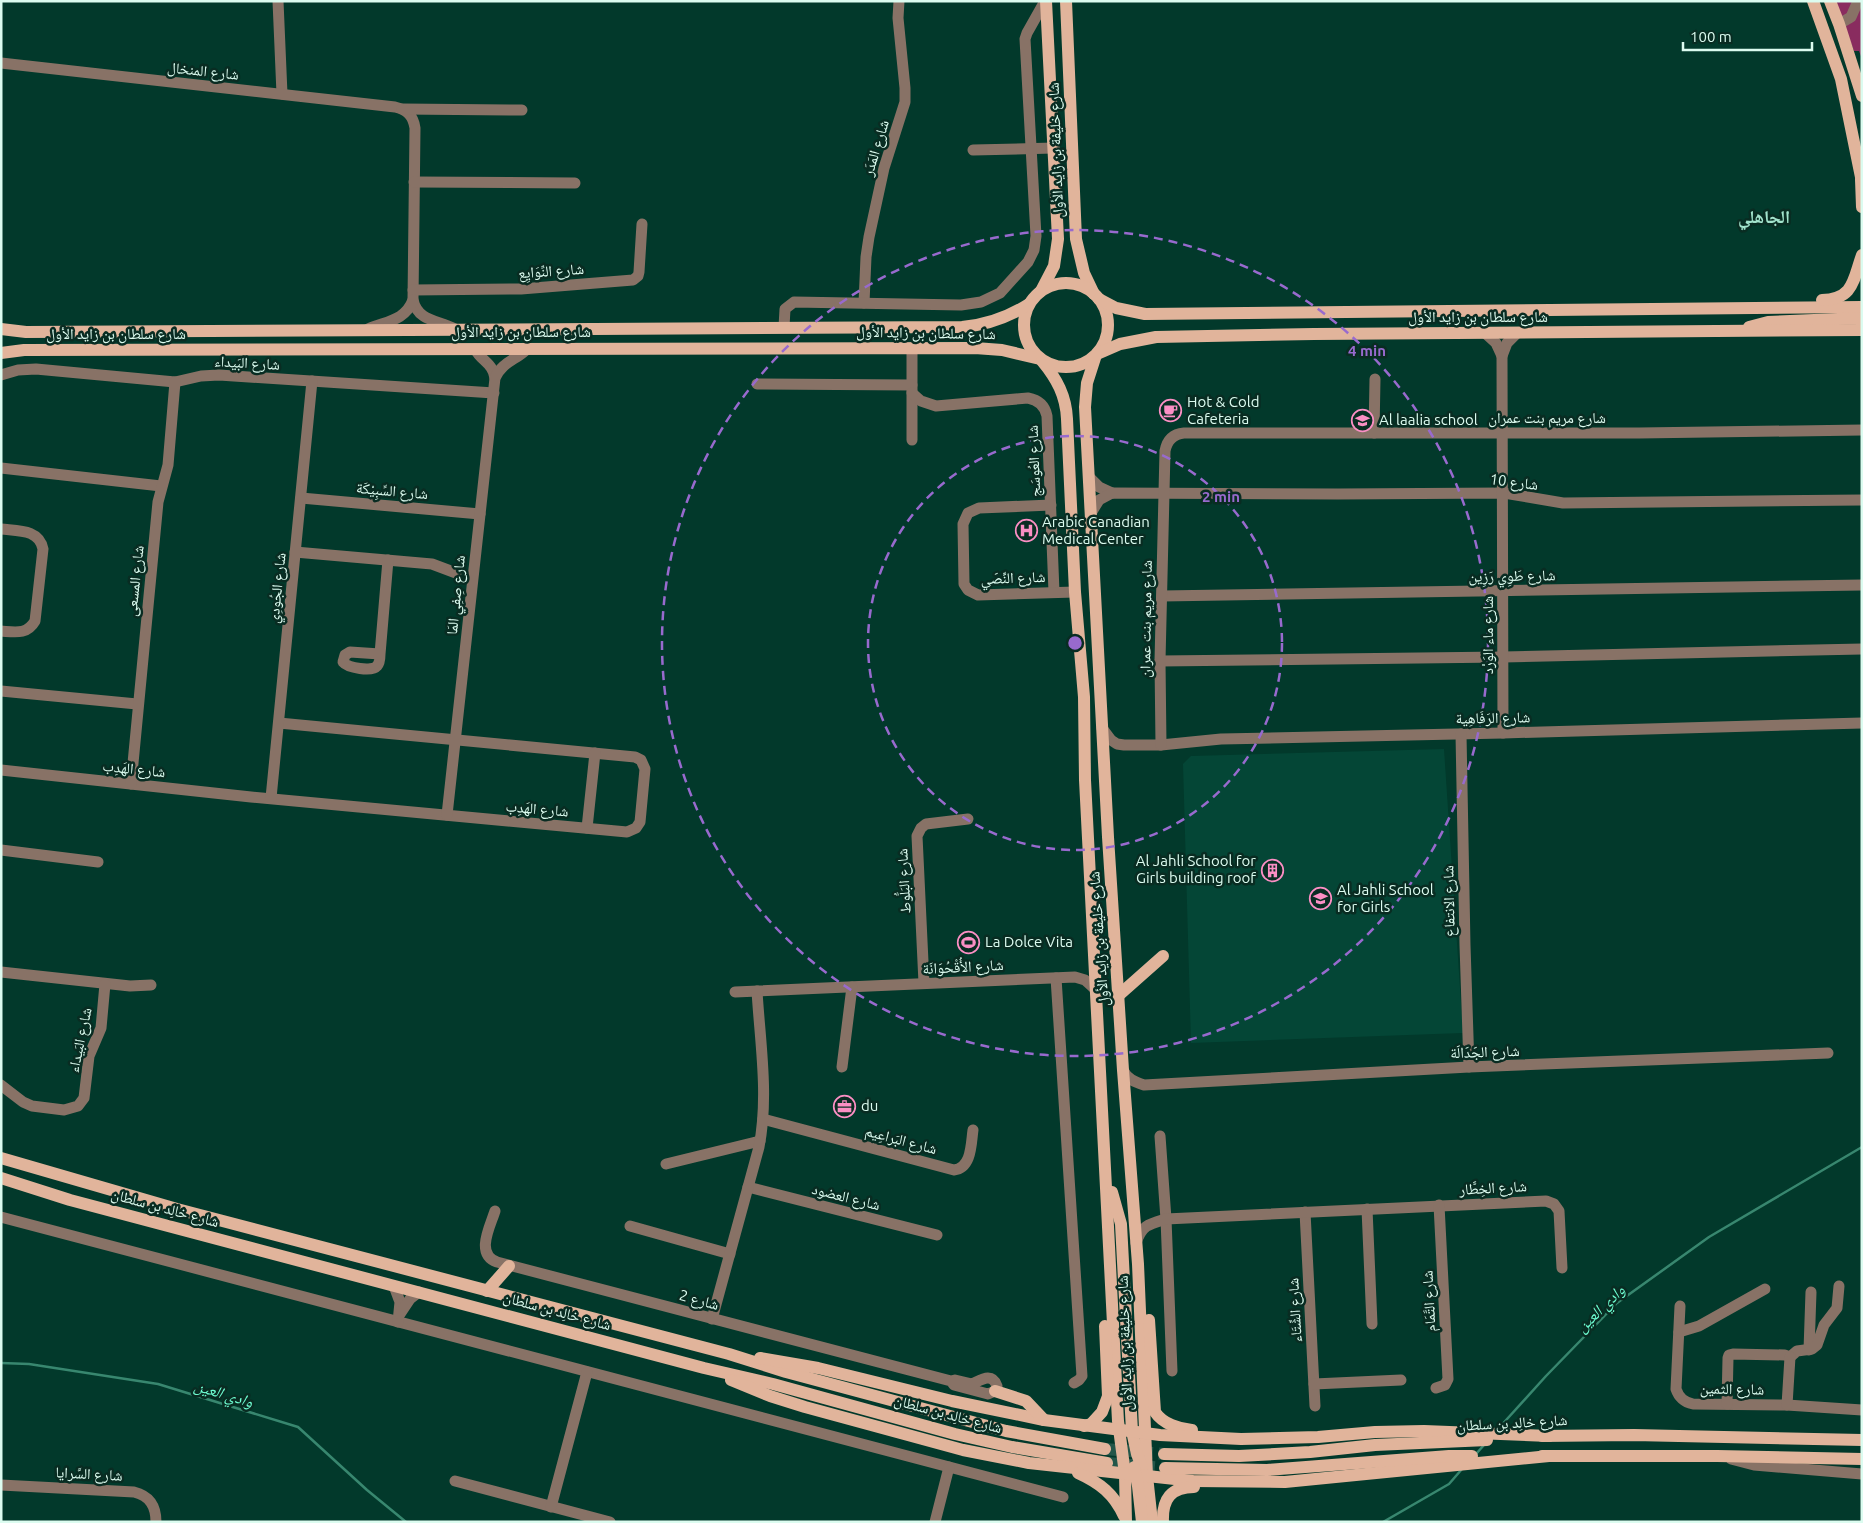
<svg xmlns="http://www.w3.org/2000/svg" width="1863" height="1523" viewBox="0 0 1863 1523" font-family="Ubuntu,'Noto Naskh Arabic',sans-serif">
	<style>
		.built { fill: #044636 }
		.green { fill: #892c5f }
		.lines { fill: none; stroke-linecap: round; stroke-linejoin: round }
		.stream { stroke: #38876f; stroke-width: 2.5 }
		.major-tunnel { stroke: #235649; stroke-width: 12; stroke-dasharray: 12 6; stroke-linecap: butt }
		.minor { stroke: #887266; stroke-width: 11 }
		.major { stroke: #e1b49b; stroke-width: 12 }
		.ring { fill: none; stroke: #986ace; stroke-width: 2.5; stroke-dasharray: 9 6 }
		.labels { text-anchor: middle; stroke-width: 5; stroke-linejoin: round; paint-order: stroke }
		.street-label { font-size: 15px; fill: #dcfcf0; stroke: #092c22 }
		.poi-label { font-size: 15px; fill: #dcfcf0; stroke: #092c22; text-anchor: start }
		.water-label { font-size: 16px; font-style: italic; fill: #6efed2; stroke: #092c22 }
		.quarter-label { font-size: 18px; font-weight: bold; fill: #a3e4cd; stroke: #092c22 }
		.centre { fill: #986ace; stroke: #092c22; stroke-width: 2.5 }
		.ring-label { font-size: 15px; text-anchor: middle; font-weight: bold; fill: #986ace; stroke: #092c22; stroke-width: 5; stroke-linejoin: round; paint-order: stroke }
	</style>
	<rect width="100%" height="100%" fill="#02392b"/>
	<path class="built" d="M1444 749 1463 1033 1191 1043 1183 764 1191 756Z"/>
	<path class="green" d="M1835 1H1862V59L1859 51H1854Z"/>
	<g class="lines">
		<g class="stream">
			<path d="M1 1363 29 1364 158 1384 298 1427 367 1490 406 1522"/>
			<path d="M1498 1429 1546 1376 1617 1303 1709 1237 1862 1147"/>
			<path d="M1476 1454 1484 1445"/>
			<path d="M1383 1522 1449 1484 1462 1469"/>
		</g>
		<g class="major-tunnel">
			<path d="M1105 1449 1164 1454"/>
			<path d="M1107 1463 1165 1468"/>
		</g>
		<g class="minor">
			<path d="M278 1 282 94"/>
			<path d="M1839 24 1851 17 1858 1"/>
			<path d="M1 63 395 107C407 110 413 115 415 128L413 300C418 322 439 320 455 329"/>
			<path d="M402 109 522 110"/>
			<path d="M973 150 1054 148"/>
			<path d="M414 182 575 183"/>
			<path d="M413 290 521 289 633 280 638 276 639 272 642 224"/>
			<path d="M864 303 866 257 869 237 884 168 905 102V88L898 18 899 1"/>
			<path d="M784 327 785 309 794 302 961 305 981 302 1000 293 1028 262 1034 250 1036 236 1025 39 1027 33 1045 1"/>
			<path d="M368 329C386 321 405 321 413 300"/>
			<path d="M1485 333 1496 343 1502 356"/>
			<path d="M912 348V440"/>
			<path d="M475 349C481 361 493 363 495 378"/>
			<path d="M1 375 18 370 36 369 175 382 201 376 219 375 494 393"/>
			<path d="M757 384 912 385"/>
			<path d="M912 393 921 401 936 406 1028 398C1039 400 1045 406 1047 416L1054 592"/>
			<path d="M1374 433 1375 379"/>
			<path d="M1 468 161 486"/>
			<path d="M1089 477 1099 487 1112 493"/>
			<path d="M301 498 480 514"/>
			<path d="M1051 505 979 508 968 513 963 524 964 584 968 590 978 595 1075 592"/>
			<path d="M1091 513 1099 500 1112 493 1338 494 1504 493 1563 503 1862 500"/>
			<path d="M1 529C18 531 39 529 43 549L35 621C27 635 15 632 1 631"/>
			<path d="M295 552 432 564 456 573"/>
			<path d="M1162 596 1862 585"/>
			<path d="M380 654 350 652 345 655 343 662C348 668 372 672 377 666 380 663 380 658 380 654L388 560"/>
			<path d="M1160 661 1503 657 1862 649"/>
			<path d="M1 691 137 704"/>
			<path d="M1102 728 1111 740 1117 744 1124 745H1161L1221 739 1503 733 1862 723"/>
			<path d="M1503 733 1502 356 1507 343 1517 333"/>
			<path d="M1461 734 1465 945 1469 1067"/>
			<path d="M1161 745 1160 661 1165 451C1167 440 1173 434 1184 433H1639L1862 430"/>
			<path d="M1 770 251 797 627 832 636 828 640 822 645 769 641 760 635 757 279 723"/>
			<path d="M131 784 158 502 168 465 175 382"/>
			<path d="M271 798 312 381"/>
			<path d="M447 815 495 378C502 362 516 360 527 349"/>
			<path d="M587 828 595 753"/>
			<path d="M1 850 98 862"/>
			<path d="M1 972 130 986 151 985"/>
			<path d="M1056 978 1082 1376 1079 1380 1074 1383"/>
			<path d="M924 983 917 836 921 828 926 824 968 819"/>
			<path d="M735 992 1075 977 1085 980 1096 990"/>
			<path d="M842 1067 852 987"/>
			<path d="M1123 1070C1127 1079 1135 1082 1144 1085L1469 1067 1828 1053"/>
			<path d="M1 1085 23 1102 32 1106 64 1110 78 1106 84 1098 89 1056 101 1028 105 984"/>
			<path d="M763 1119 954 1170C972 1168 971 1143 973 1130"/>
			<path d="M1160 1136 1166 1219 1172 1371"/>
			<path d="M666 1164 760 1141"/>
			<path d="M748 1187 937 1235"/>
			<path d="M1367 1209 1372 1324"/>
			<path d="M495 1211C490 1227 475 1254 497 1262L951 1381 955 1380 972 1384C981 1380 992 1372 997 1386L995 1391 988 1394 954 1385 951 1381"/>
			<path d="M1305 1212 1315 1406"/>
			<path d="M1 1217 1063 1497"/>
			<path d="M630 1226 730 1254"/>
			<path d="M1136 1243C1142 1225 1149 1224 1166 1219L1546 1201 1554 1204 1559 1211 1562 1268"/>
			<path d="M394 1286 400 1302 398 1322"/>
			<path d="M1680 1306 1676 1389C1679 1398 1684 1402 1693 1404L1787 1405 1862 1410"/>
			<path d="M400 1314 410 1299 419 1292"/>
			<path d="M712 1319 759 1147C769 1096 760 1042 757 991"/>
			<path d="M1679 1332 1699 1326 1765 1289"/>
			<path d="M1809 1350 1811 1292"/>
			<path d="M1790 1357 1797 1351 1812 1349 1817 1345 1824 1325 1837 1308 1839 1286"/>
			<path d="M1314 1384 1401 1380"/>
			<path d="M1436 1388 1445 1385 1448 1379 1439 1205"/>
			<path d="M1727 1404 1728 1358 1729 1355 1733 1354 1785 1355 1790 1357"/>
			<path d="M1787 1405 1790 1357"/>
			<path d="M1731 1459 1754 1465 1862 1474"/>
			<path d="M455 1481 610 1522"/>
			<path d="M1 1485 134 1492C150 1496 156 1506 156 1522"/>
			<path d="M551 1507 587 1372"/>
			<path d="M935 1522 949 1467"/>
		</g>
		<g class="major">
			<path d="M1066 1 1076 239 1084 273 1094 294"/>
			<path d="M1813 1 1841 79 1862 182"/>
			<path d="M1830 1 1839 24 1862 96"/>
			<path d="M1861 179 1862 207"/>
			<circle cx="1066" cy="325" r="42"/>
			<path d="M1041 291 1054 266 1058 239 1046 1"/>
			<path d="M1099 299 1116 308 1145 314 1862 307"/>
			<path d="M1822 300C1854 299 1853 280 1862 255"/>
			<path d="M1749 327 1768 322 1862 318"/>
			<path d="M1 329 26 332 962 327C987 325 1007 318 1029 304"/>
			<path d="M1 353 24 350 975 348 1002 350 1040 359"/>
			<path d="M1097 354 1120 344 1156 337 1314 334 1862 330"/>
			<path d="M1096 355 1087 383 1085 407 1108 837 1123 1070 1138 1264 1147 1476 1152 1522"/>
			<path d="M1042 361C1057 379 1066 396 1067 419L1075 592 1084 697 1085 780 1118 1421 1125 1474 1126 1522"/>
			<path d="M1119 995 1163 956"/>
			<path d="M1 1158 177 1209 729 1354 786 1372 1006 1431 1105 1449"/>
			<path d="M1 1178 70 1200 704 1368 773 1384 955 1434 1012 1447 1107 1463"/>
			<path d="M1112 1192 1121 1224 1132 1431 1137 1454 1142 1467"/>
			<path d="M487 1291 509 1266"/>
			<path d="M1149 1320 1155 1412C1163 1424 1179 1429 1192 1430"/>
			<path d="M760 1358 818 1368 952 1401 1044 1420 1160 1435 1241 1439 1318 1437 1375 1432 1424 1431 1549 1436"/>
			<path d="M731 1380 770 1396 805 1407 963 1450 1029 1463 1193 1481 1285 1482 1549 1456"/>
			<path d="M995 1391 1026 1401 1044 1420"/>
			<path d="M1084 1426 1091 1424 1102 1412 1108 1396 1105 1326"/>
			<path d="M1542 1436 1634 1435 1862 1440"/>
			<path d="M1164 1454 1239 1456 1310 1452 1375 1445 1487 1440"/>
			<path d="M1542 1456H1717L1862 1459"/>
			<path d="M1134 1467 1138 1486 1142 1522"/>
			<path d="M1165 1468 1267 1470 1449 1456H1472"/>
			<path d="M1078 1473C1100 1483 1114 1494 1124 1516"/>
			<path d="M1163 1522C1162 1499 1171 1487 1194 1487"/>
		</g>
	</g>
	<g class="ring">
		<circle cx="1075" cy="643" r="207"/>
		<circle cx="1075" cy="643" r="413"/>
	</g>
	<defs>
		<symbol id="cafe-ring" viewBox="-11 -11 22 22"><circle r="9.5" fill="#092c22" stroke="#fb8fc4" stroke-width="1.5"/><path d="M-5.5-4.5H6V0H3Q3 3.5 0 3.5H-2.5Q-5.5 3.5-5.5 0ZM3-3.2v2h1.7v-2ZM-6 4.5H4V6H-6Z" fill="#fb8fc4"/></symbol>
		<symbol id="school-ring" viewBox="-11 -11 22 22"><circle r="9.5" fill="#092c22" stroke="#fb8fc4" stroke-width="1.5"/><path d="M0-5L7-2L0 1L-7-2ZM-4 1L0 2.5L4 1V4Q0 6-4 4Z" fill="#fb8fc4"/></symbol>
		<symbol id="hospital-ring" viewBox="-11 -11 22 22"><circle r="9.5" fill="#092c22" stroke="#fb8fc4" stroke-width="1.5"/><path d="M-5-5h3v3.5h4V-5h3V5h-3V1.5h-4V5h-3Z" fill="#fb8fc4"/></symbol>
		<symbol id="building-ring" viewBox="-11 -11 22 22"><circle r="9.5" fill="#092c22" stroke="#fb8fc4" stroke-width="1.5"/><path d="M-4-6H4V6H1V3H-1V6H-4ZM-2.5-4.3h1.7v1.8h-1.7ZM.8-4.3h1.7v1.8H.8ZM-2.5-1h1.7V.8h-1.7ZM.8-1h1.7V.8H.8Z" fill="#fb8fc4"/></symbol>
		<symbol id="stadium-ring" viewBox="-11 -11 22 22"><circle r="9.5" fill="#092c22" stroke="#fb8fc4" stroke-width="1.5"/><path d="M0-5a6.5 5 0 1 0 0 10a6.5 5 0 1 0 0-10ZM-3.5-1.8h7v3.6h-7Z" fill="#fb8fc4"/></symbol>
		<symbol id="office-ring" viewBox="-11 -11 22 22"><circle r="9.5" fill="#092c22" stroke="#fb8fc4" stroke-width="1.5"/><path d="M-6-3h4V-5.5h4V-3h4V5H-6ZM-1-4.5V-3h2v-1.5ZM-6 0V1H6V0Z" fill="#fb8fc4"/></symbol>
	</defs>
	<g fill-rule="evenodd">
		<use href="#cafe-ring" x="1158" y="398" width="25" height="25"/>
		<use href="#school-ring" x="1350" y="408" width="25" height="25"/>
		<use href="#hospital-ring" x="1014" y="518" width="25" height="25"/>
		<use href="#building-ring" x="1260" y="858" width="25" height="25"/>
		<use href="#school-ring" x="1308" y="886" width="25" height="25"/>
		<use href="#stadium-ring" x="956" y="930" width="25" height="25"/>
		<use href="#office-ring" x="832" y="1094" width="25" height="25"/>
	</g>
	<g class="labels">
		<g class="street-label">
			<text transform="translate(203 71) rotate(6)" y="5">شارع المنخال</text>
			<text transform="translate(876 148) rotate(-73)" y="5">شارع المَدَر</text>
			<text transform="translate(1056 150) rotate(-92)" y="5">شارع خليفة بن زايد الأول</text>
			<text transform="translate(551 271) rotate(-4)" y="5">شارع النِّوَايِع</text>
			<text x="1478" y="322">شارع سلطان بن زايد الأول</text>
			<text x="521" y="337">شارع سلطان بن زايد الأول</text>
			<text transform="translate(926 333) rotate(1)" y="5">شارع سلطان بن زايد الأول</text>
			<text x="116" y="339">شارع سلطان بن زايد الأول</text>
			<text transform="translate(247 363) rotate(3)" y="5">شارع البَيداء</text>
			<text x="1547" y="423">شارع مريم بنت عمران</text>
			<text transform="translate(1034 461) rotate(-92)" y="5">شارع العُوسَج</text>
			<text transform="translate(1514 482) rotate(7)" y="5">شارع 10</text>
			<text transform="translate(392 491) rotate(5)" y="5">شارع السِّبِيْكَة</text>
			<text transform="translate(1512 576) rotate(-1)" y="5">شارع طَوِي رَزِين</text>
			<text transform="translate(1013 578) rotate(-2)" y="5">شارع النِّصَي</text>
			<text transform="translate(135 581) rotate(-84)" y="5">شارع المسعى</text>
			<text transform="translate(277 588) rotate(-84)" y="5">شارع الجُودِي</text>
			<text transform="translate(456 595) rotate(-84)" y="5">شارع صِفِي المَا</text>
			<text transform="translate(1146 619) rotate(-89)" y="5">شارع مريم بنت عمران</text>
			<text transform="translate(1488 635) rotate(-90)" y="5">شارع ماء الوَرْد</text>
			<text transform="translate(1493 718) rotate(-1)" y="5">شارع الرَفَاهِية</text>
			<text transform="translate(134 769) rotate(6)" y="5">شارع الهَدِب</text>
			<text transform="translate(537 809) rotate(5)" y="5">شارع الهَدِب</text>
			<text transform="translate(904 881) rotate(-93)" y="5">شارع البَلُّوط</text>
			<text transform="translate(1449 901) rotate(-91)" y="5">شارع الانتفاع</text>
			<text transform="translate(1099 939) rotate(-94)" y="5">شارع خليفة بن زايد الأول</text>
			<text transform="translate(963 967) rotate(-3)" y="5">شارع الأُقْحُوَانَة</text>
			<text transform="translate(80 1040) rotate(-78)" y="5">شارع البَيداء</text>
			<text transform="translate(1485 1052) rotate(-2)" y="5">شارع الجَدَالَة</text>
			<text transform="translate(901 1140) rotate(15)" y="5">شارع البَراعِيم</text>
			<text transform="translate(1493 1188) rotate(-3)" y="5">شارع الخِطَّار</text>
			<text transform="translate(846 1197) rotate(14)" y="5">شارع العضود</text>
			<text transform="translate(165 1208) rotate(15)" y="5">شارع خالِد بن سلطان</text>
			<text transform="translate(699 1300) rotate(15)" y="5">شارع 2</text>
			<text transform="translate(1429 1301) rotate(-93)" y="5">شارع التَّمَام</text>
			<text transform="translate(1295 1310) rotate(-93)" y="5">شارع الشِّتَاء</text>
			<text transform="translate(557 1311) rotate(15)" y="5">شارع خالِد بن سلطان</text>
			<text transform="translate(1125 1343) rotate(-92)" y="5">شارع خليفة بن زايد الأول</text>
			<text transform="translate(1732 1389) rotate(1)" y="5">شارع الثمين</text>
			<text transform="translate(948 1414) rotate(15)" y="5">شارع خالِد بن سلطان</text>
			<text transform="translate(1512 1423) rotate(-3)" y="5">شارع خالِد بن سلطان</text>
			<text transform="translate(89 1474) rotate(3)" y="5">شارع السَّرايا</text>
		</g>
		<g class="poi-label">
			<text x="1187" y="407">Hot &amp; Cold<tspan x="1187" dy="17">Cafeteria</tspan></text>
			<text x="1379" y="425">Al laalia school</text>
			<text x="1042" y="527">Arabic Canadian<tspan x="1042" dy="17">Medical Center</tspan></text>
			<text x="1256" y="866" text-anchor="end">Al Jahli School for<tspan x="1256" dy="17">Girls building roof</tspan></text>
			<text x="1337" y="895">Al Jahli School<tspan x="1337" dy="17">for Girls</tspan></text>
			<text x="985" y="947">La Dolce Vita</text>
			<text x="861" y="1111">du</text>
		</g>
		<g class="water-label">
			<text transform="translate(1600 1308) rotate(-44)" y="6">وادي العين</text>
			<text transform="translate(224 1393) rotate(17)" y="6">وادي العين</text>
		</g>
		<g class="quarter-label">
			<text x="1764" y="223">الجاهلي</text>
		</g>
	</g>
	<circle cx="1075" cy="643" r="8" class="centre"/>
	<g class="ring-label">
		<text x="1367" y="356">4 min</text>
		<text x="1221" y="502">2 min</text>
	</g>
	<rect width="1863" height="1523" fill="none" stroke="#dcfcf0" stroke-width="5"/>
	<path d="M1683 42v8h129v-8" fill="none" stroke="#dcfcf0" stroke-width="2.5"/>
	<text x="1690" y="42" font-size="15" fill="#dcfcf0" stroke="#092c22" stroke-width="4" paint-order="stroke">100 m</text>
</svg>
